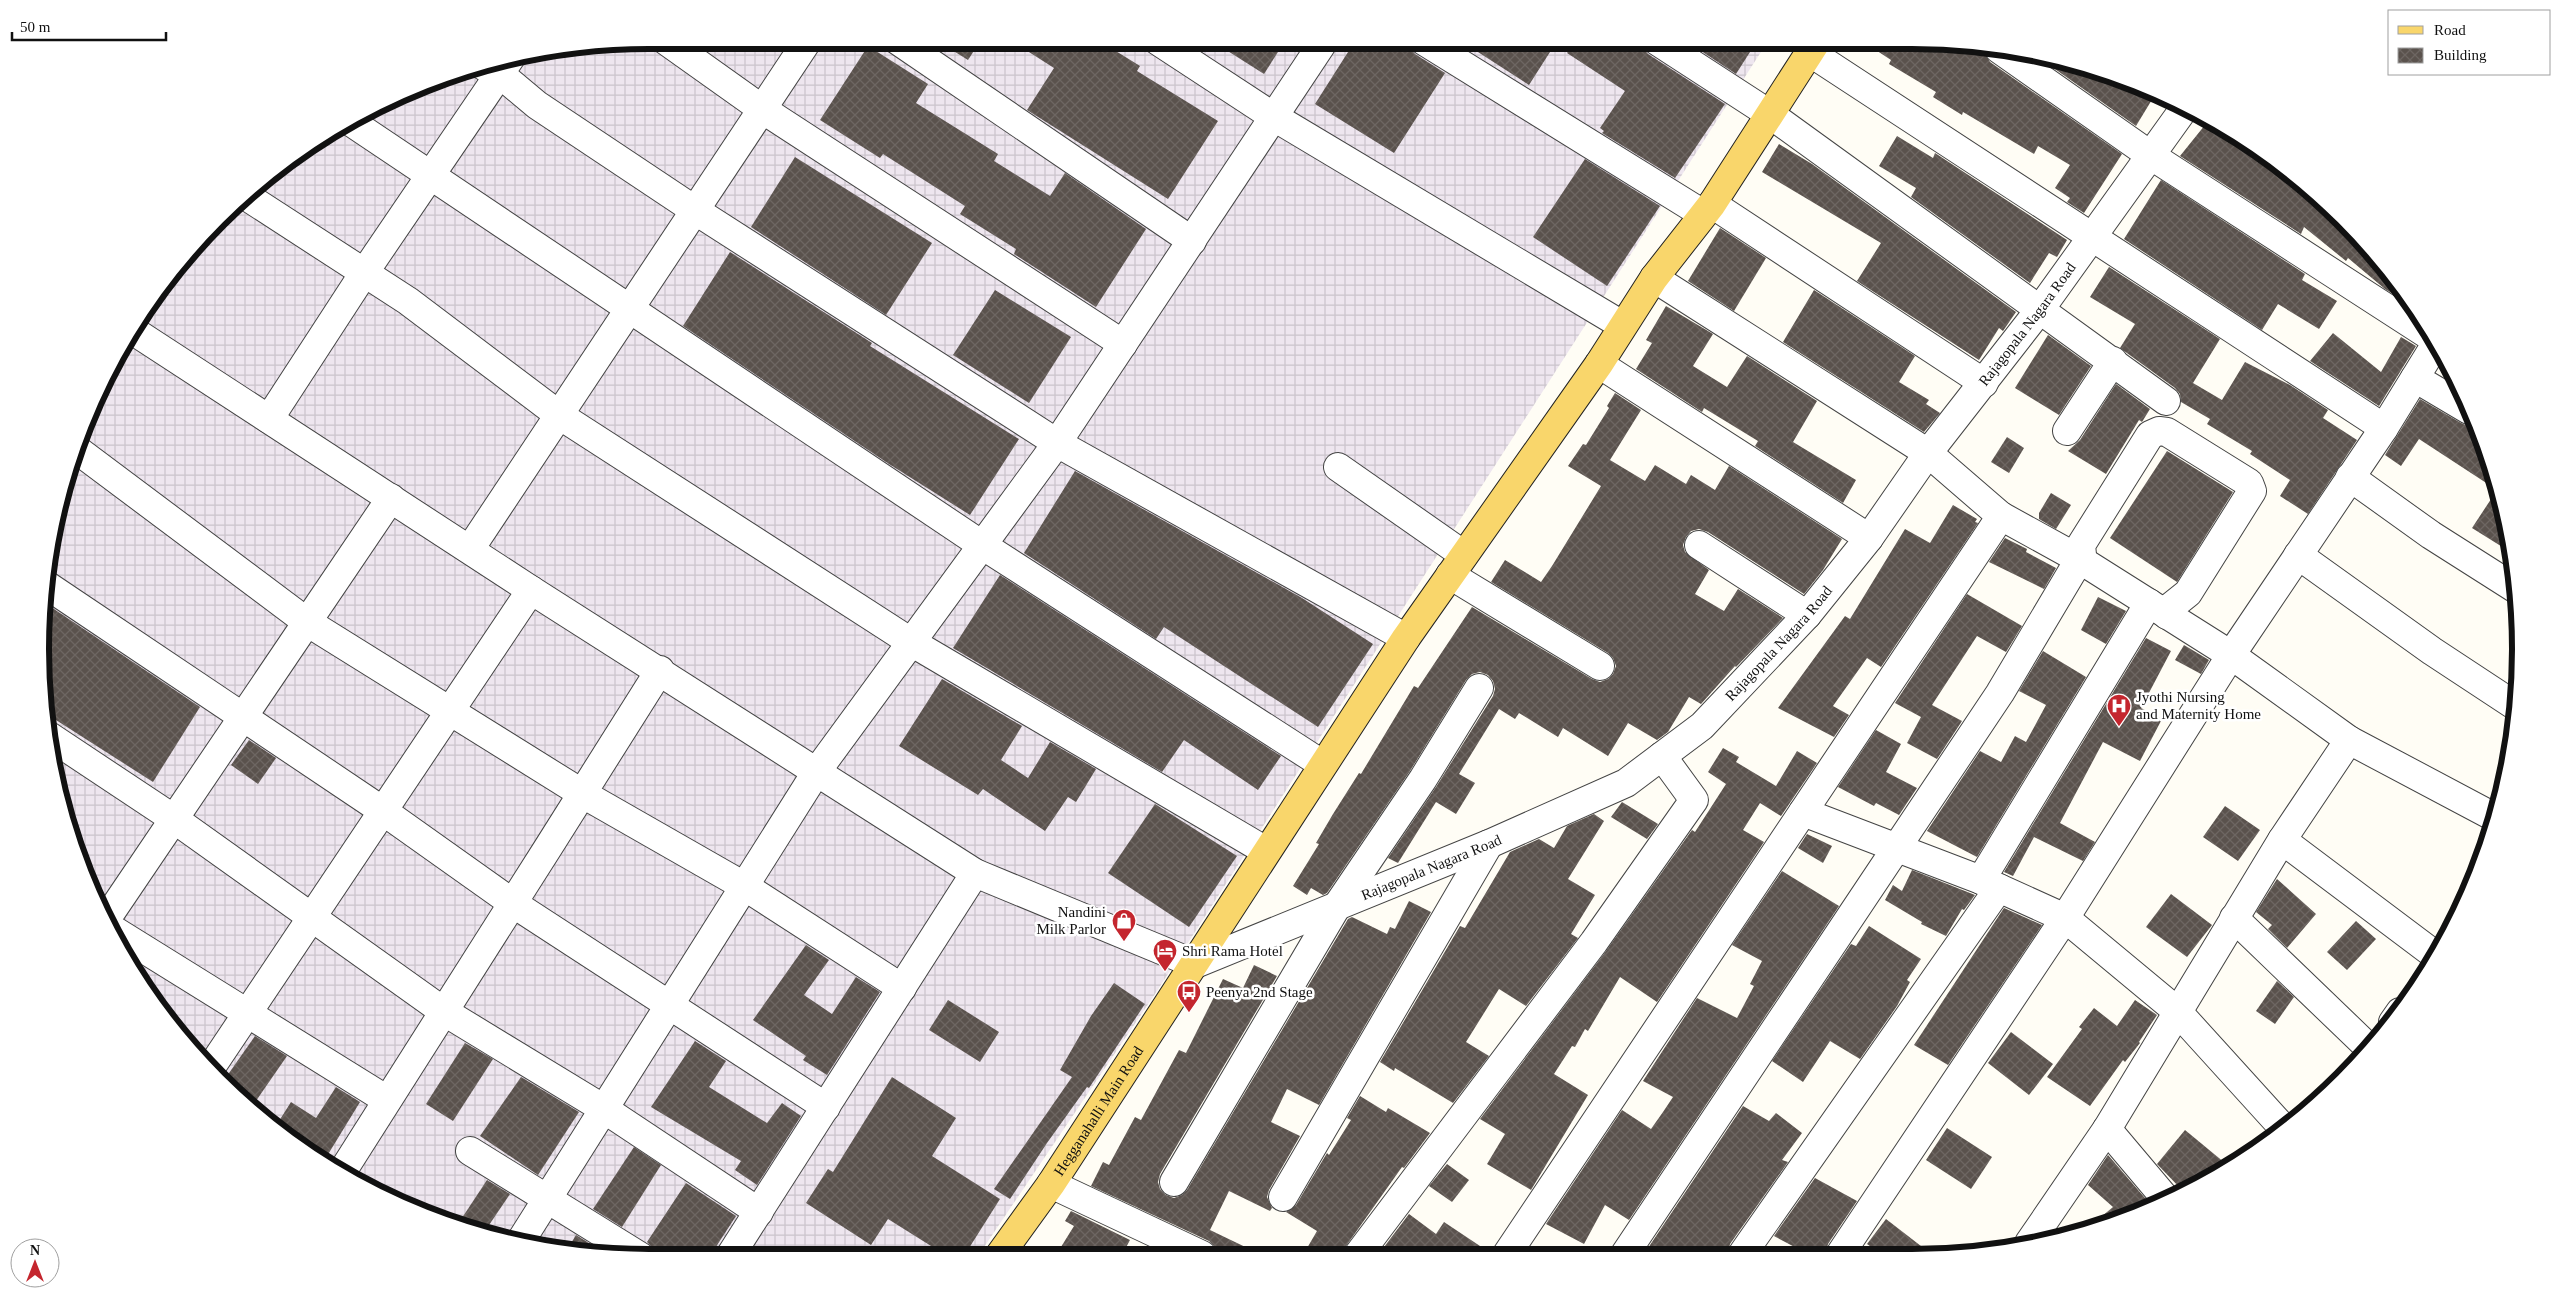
<svg xmlns="http://www.w3.org/2000/svg" width="2561" height="1298" viewBox="0 0 2561 1298" font-family="'Times New Roman',serif">
	<style>
		.industrial { fill: url(#industrial-grid) }
		.building { fill: url(#building-cross-hatch) }
		.lines { fill: none; stroke-linecap: round; stroke-linejoin: round }
		.minor-casing { stroke: #444; stroke-width: 30 }
		.major-casing { stroke: #222; stroke-width: 30 }
		.minor { stroke: #fff; stroke-width: 28 }
		.major { stroke: #f9d66b; stroke-width: 28 }
		.labels { text-anchor: middle; stroke-width: 5; stroke-linejoin: round; paint-order: stroke }
		.street-label { font-size: 15px; fill: #111; stroke: #fff }
		.poi-label { font-size: 15px; fill: #111; stroke: #fff; text-anchor: start }
		.rim { fill: none; stroke: #111; stroke-width: 6 }
	</style>
	<defs>
		<pattern id="industrial-grid" width="8" height="8" patternUnits="userSpaceOnUse" patternTransform="scale(1.25)"><rect width="8" height="8" fill="#eee6ef"/><path d="M0 4h8M4 0v8" fill="none" stroke="#cbc4cc"/></pattern>
		<pattern id="building-cross-hatch" width="8" height="8" patternUnits="userSpaceOnUse" patternTransform="scale(1.25)"><rect width="8" height="8" fill="#5a524d"/><path d="M0 0l8 8M0 8l8-8" fill="none" stroke="#6d6662"/></pattern>
	</defs>
	<rect width="100%" height="100%" fill="#fffdf5"/>
	<path class="industrial" d="M649 40 1768 41 1157 991 978 1256 609 1257 492 1237 380 1195 278 1132 218 1079 143 988 103 918 61 807 45 728 41 609 52 530 86 416 122 344 191 247 278 166 345 121 453 72 530 52Z"/>
	<g class="building">
		<path d="M936 40H981L968 60Z"/>
		<path d="M1010 40H1098L1140 66 1137 71 1218 121 1168 199 1027 110 1054 68Z"/>
		<path d="M1212 41H1285L1264 74Z"/>
		<path d="M1355 41H1408L1410 48 1415 54 1445 73 1394 153 1315 104Z"/>
		<path d="M1453 41H1557L1529 85 1464 43 1462 46Z"/>
		<path d="M1575 41H1642L1643 48 1648 54 1725 104 1675 178 1602 133 1604 131 1600 128 1625 91 1567 53Z"/>
		<path d="M1686 41H1757L1736 74Z"/>
		<path d="M1862 41H1952L1975 45 1984 50 1990 62 2122 154 2084 213 2067 202 2070 198 2055 188 2070 165 2038 146 2034 154 1963 112 1962 115 1933 97 1936 92 1889 64 1891 60Z"/>
		<path d="M868 46 928 84 916 103 998 154 994 161 1050 196 1065 173 1146 229 1096 307 1014 254 1016 249 960 214 965 206 883 154 880 158 820 120Z"/>
		<path d="M2035 55 2069 61 2156 93 2136 126Z"/>
		<path d="M2209 120 2282 166 2370 247 2407 300 2406 302 2385 289 2348 258 2346 261 2304 227 2301 234 2180 156Z"/>
		<path d="M1897 136 1933 158 1935 153 2067 240 2057 257 2049 253 2030 283 1911 197 1916 188 1879 166Z"/>
		<path d="M1779 144 1812 164 2016 312 2003 331 1999 328 1979 360 1857 281 1881 243 1762 172Z"/>
		<path d="M795 157 932 243 886 315 751 227Z"/>
		<path d="M1585 159 1660 206 1607 286 1533 237Z"/>
		<path d="M2161 180 2305 274 2302 280 2337 301 2319 329 2278 304 2262 330 2124 239Z"/>
		<path d="M1720 228 1766 258 1734 311 1688 281Z"/>
		<path d="M730 252 872 343 870 346 1019 439 970 515 889 464 683 326Z"/>
		<path d="M2109 267 2220 339 2193 383 2222 400 2245 362 2290 385 2328 410 2323 418 2357 440 2308 514 2280 496 2290 480 2250 454 2252 451 2207 424 2210 419 2181 402 2180 394 2175 388 2120 348 2135 324 2090 297Z"/>
		<path d="M995 290 1071 337 1029 403 953 355Z"/>
		<path d="M1814 290 1915 356 1899 382 1929 400 1926 404 1940 413 1924 432 1783 342Z"/>
		<path d="M1666 306 1713 334 1693 366 1727 387 1747 356 1817 401 1793 442 1856 480 1843 503 1755 446 1758 441 1704 408 1702 412 1636 369 1652 343 1646 340Z"/>
		<path d="M2333 333 2381 372 2401 337 2416 346 2379 406 2310 361Z"/>
		<path d="M2048 335 2091 366 2059 415 2015 388Z"/>
		<path d="M2116 384 2150 409 2142 422 2139 420 2106 474 2068 451 2080 440Z"/>
		<path d="M1615 393 1641 410 1610 460 1645 481 1655 465 1686 484 1691 475 1715 490 1729 466 1842 539 1823 570 1804 594 1708 532 1699 529 1691 531 1686 537 1683 545 1685 552 1709 570 1695 594 1724 611 1738 589 1783 618 1736 667 1735 666 1701 704 1689 697 1668 732 1657 740 1628 723 1608 756 1563 728 1558 737 1519 713 1515 719 1499 709 1459 774 1475 783 1456 814 1436 802 1398 863 1388 858 1436 787 1493 696 1495 689 1493 681 1488 675 1480 672 1472 674 1466 680 1410 771 1327 893 1323 895 1311 888 1307 895 1293 886 1319 844 1316 843 1333 814 1359 773 1361 774 1414 686 1418 688 1472 607 1592 679 1600 682 1608 679 1613 674 1616 666 1613 658 1608 653 1491 582 1505 560 1541 582 1552 566 1601 486 1568 466 1583 444 1586 445 1609 408 1607 406Z"/>
		<path d="M2420 399 2461 423 2468 426 2475 424 2489 453 2512 553 2472 528 2497 490 2419 439 2401 466 2385 455Z"/>
		<path d="M2007 437 2024 448 2009 473 1991 462Z"/>
		<path d="M2167 451 2233 492 2177 582 2110 538Z"/>
		<path d="M1075 471 1302 598 1373 644 1318 727 1164 627 1156 639 1024 553Z"/>
		<path d="M2051 493 2071 505 2056 529 2039 519V513Z"/>
		<path d="M1953 505 1977 519 1975 522 1978 523 1881 667 1867 658 1833 706 1849 715 1834 737 1778 708 1845 616 1850 619 1905 529 1930 543Z"/>
		<path d="M2005 538 2027 549 2026 552 2056 568 2044 589 1989 562Z"/>
		<path d="M1000 575 1281 756 1258 790 1184 740 1162 772 953 648Z"/>
		<path d="M1967 594 2022 626 2006 652 1977 636 1932 705 1962 721 1937 759 1907 743 1921 717 1895 703Z"/>
		<path d="M2098 597 2126 611 2106 644 2081 630Z"/>
		<path d="M42 601 200 707 153 782 45 713Z"/>
		<path d="M2146 638 2171 651 2141 708 2162 719 2140 761 2103 742 2060 823 2095 842 2083 861 2034 837 2013 876 2004 872Z"/>
		<path d="M2184 645 2209 660 2201 674 2175 660Z"/>
		<path d="M2043 651 2086 677 1977 857 1927 831 1980 751 2001 762 2015 736 2026 742 2046 705 2019 691Z"/>
		<path d="M942 679 1022 726 1001 760 1028 778 1050 742 1096 769 1076 802 1068 797 1045 831 983 789 978 795 899 746Z"/>
		<path d="M1876 730 1901 744 1886 772 1917 788 1899 815 1876 803 1874 806 1838 787Z"/>
		<path d="M249 740 276 758 258 784 231 765Z"/>
		<path d="M1723 748 1739 757 1736 762 1776 786 1797 751 1817 763 1781 816 1760 803 1743 830 1764 842 1657 1002 1620 977 1588 1031 1585 1029 1575 1047 1572 1046 1554 1074 1588 1095 1531 1190 1487 1164 1505 1134 1480 1119 1606 951 1692 830 1695 832 1726 784 1708 772Z"/>
		<path d="M1622 802 1658 824 1647 839 1611 817Z"/>
		<path d="M1155 804 1237 856 1189 927 1108 873Z"/>
		<path d="M2225 806 2260 830 2238 861 2203 837Z"/>
		<path d="M1594 814 1604 821 1568 879 1595 895 1571 934 1578 938 1526 1006 1499 989 1466 1042 1489 1056 1453 1103 1395 1068 1394 1071 1380 1062 1460 926 1465 928 1510 852 1539 839 1554 848 1567 826Z"/>
		<path d="M1807 834 1832 846 1823 863 1798 848Z"/>
		<path d="M1912 870 1975 895 1964 910 1962 909 1946 936 1921 924 1922 922 1885 900 1893 885 1902 891Z"/>
		<path d="M1782 871 1839 906 1629 1220 1605 1205 1584 1244 1546 1224 1622 1110 1651 1129 1663 1112 1673 1097 1643 1081 1697 998 1737 1018 1754 986 1750 984 1762 961 1732 945Z"/>
		<path d="M2277 879 2316 914 2287 948 2268 929 2272 925 2256 912Z"/>
		<path d="M2171 894 2212 925 2187 957 2146 927Z"/>
		<path d="M1409 901 1431 912 1319 1105 1287 1089 1271 1122 1300 1136 1269 1190 1267 1197 1272 1208 1270 1211 1229 1191 1210 1230 1262 1255H1217L1215 1247 1209 1241 1091 1186 1103 1162 1109 1165 1135 1117 1141 1120 1179 1050 1186 1053 1223 979 1243 988 1254 965 1277 976 1160 1174 1158 1182 1160 1189 1166 1195 1174 1198 1182 1195 1187 1190 1348 919 1352 917 1387 934 1390 927 1395 929Z"/>
		<path d="M2004 908 2042 925 1948 1065 1914 1045Z"/>
		<path d="M2356 921 2376 939 2347 970 2327 952Z"/>
		<path d="M1869 926 1921 959 1907 980 1910 982 1897 1006 1860 1059 1830 1041 1803 1082 1772 1061 1851 944 1856 946Z"/>
		<path d="M806 945 829 960 804 995 832 1014 856 977 880 992 827 1075 803 1060 806 1056 753 1020Z"/>
		<path d="M2277 981 2294 997 2275 1024 2256 1011Z"/>
		<path d="M1114 983 1145 1004 1089 1088 1087 1087 1047 1143 1010 1199 994 1189 1072 1077 1060 1070 1091 1016Z"/>
		<path d="M948 1000 999 1032 980 1062 929 1030Z"/>
		<path d="M2135 1000 2157 1015 2139 1042 2140 1043 2125 1062 2123 1060 2090 1106 2047 1077 2082 1029 2079 1027 2094 1008 2117 1026Z"/>
		<path d="M2011 1032 2053 1064 2029 1095 1988 1063Z"/>
		<path d="M255 1036 287 1056 251 1108 222 1083Z"/>
		<path d="M695 1041 726 1061 709 1087 767 1123 782 1103 801 1116 757 1185 735 1170 741 1161 651 1107Z"/>
		<path d="M465 1043 493 1059 453 1121 426 1104Z"/>
		<path d="M521 1077 579 1112 538 1175 480 1136Z"/>
		<path d="M892 1077 956 1118 932 1156 1000 1199 964 1256H947L888 1219 871 1245 806 1203 828 1169 833 1172Z"/>
		<path d="M336 1087 360 1102 324 1161 274 1129 291 1102 316 1118Z"/>
		<path d="M1360 1096 1386 1112 1388 1108 1430 1133 1404 1168 1402 1167 1346 1246 1343 1255H1303L1317 1231 1286 1212 1296 1205 1327 1153 1329 1155 1351 1120 1347 1118Z"/>
		<path d="M1743 1106 1769 1121 1776 1113 1802 1133 1782 1160 1788 1162 1730 1244 1728 1254H1644Z"/>
		<path d="M1947 1128 1992 1157 1971 1189 1926 1160Z"/>
		<path d="M2185 1130 2225 1163 2219 1169 2182 1190 2157 1164Z"/>
		<path d="M634 1147 661 1165 622 1227 593 1209Z"/>
		<path d="M2108 1155 2151 1205 2142 1213 2089 1227 2113 1207 2088 1185Z"/>
		<path d="M1447 1164 1469 1180 1452 1202 1429 1186Z"/>
		<path d="M1815 1178 1857 1201 1828 1244 1826 1253H1806L1774 1236Z"/>
		<path d="M487 1180 510 1194 483 1234 458 1224Z"/>
		<path d="M686 1183 736 1216 710 1256 656 1257 654 1249 647 1242Z"/>
		<path d="M1071 1211 1130 1240 1122 1255H1056L1074 1226 1065 1221Z"/>
		<path d="M1409 1214 1436 1234 1444 1222 1492 1254 1378 1255Z"/>
		<path d="M1886 1219 1930 1253H1880L1867 1244Z"/>
		<path d="M576 1235 605 1253 603 1256 567 1250Z"/>
	</g>
	<g class="lines">
		<defs>
			<g id="minor">
				<path d="M665 40 762 109 1123 344"/>
				<path d="M897 40 1192 241"/>
				<path d="M1158 41 1274 117 1622 325"/>
				<path d="M1424 41 1703 214"/>
				<path d="M1657 41 1771 115 2166 401"/>
				<path d="M1999 49 2150 155 2436 340"/>
				<path d="M1811 53 2384 428"/>
				<path d="M482 65 496 74H500L537 105 696 211 1057 443 1406 638"/>
				<path d="M348 120 982 545 1322 764"/>
				<path d="M246 196 408 301 559 415 911 642 1266 851"/>
				<path d="M1712 204 1984 383"/>
				<path d="M1654 278 1928 453 2001 516 2079 559 2231 655 2349 740 2496 818"/>
				<path id="s1" d="M132 330 531 590 975 873 1195 964 1489 844 1626 783 1702 726 1807 615 1869 538 1928 453 2041 308 2186 106"/>
				<path d="M1599 364 1869 538"/>
				<path d="M2415 378 2469 410"/>
				<path d="M269 419 364 273 511 57"/>
				<path d="M2067 431 2113 361"/>
				<path d="M76 449 307 622 583 794 744 886 902 988"/>
				<path d="M1338 467 1464 555"/>
				<path d="M2350 477 2431 535 2516 589"/>
				<path d="M1699 545 1807 615"/>
				<path d="M470 549 808 40"/>
				<path d="M2298 555 2432 651 2517 707"/>
				<path d="M1450 575 1600 666"/>
				<path d="M45 584 383 811 514 904 826 1107"/>
				<path d="M46 734 174 819 443 1011 604 1109 759 1212"/>
				<path d="M1803 812 1981 880 2065 918 2177 1011 2285 1130"/>
				<path d="M2282 840 2435 955"/>
				<path d="M1981 880 2149 603"/>
				<path d="M2234 918 2368 1047"/>
				<path d="M105 921 391 498"/>
				<path d="M107 926 387 1100"/>
				<path d="M2393 1022 2400 1012"/>
				<path d="M210 1069 531 590"/>
				<path d="M2107 1129 2166 1199"/>
				<path d="M470 1151 641 1257"/>
				<path d="M342 1172C448 1004 555 838 660 670"/>
				<path d="M1174 1182 1337 906 1423 779 1479 688"/>
				<path d="M1051 1184 1202 1255"/>
				<path d="M1283 1197 1489 844"/>
				<path d="M520 1242 817 771 1057 443 1324 41"/>
				<path d="M2029 1243 2107 1129 2282 840 2349 740"/>
				<path d="M1743 1253 1999 888"/>
				<path d="M1841 1253 2065 918 2231 655 2384 428 2437 342"/>
				<path d="M1507 1254 2001 516"/>
				<path d="M1625 1254 2000 693 2082 555 2081 545 2150 435 2159 431 2167 432 2249 483 2252 491 2188 593 2168 609 2167 615"/>
				<path d="M1358 1255 1594 942 1694 800 1662 756"/>
				<path d="M730 1256 975 873"/>
			</g>
			<g id="major">
				<path id="s2" d="M999 1256 1051 1184 1406 638 1599 364 1654 278 1712 204 1817 41"/>
			</g>
		</defs>
		<use href="#minor" class="minor-casing"/>
		<use href="#major" class="major-casing"/>
		<use href="#minor" class="minor"/>
		<use href="#major" class="major"/>
	</g>
	<defs>
		<symbol id="hospital-pin" viewBox="-11 -11 22 30"><path d="M0 17L-7.5 6A9.5 9.5 0 1 1 7.5 6Z" fill="#c4262e" stroke="#fff"/><path d="M-5-5h3v3.5h4V-5h3V5h-3V1.5h-4V5h-3Z" fill="#fff"/></symbol>
		<symbol id="shop-pin" viewBox="-11 -11 22 30"><path d="M0 17L-7.5 6A9.5 9.5 0 1 1 7.5 6Z" fill="#c4262e" stroke="#fff"/><path d="M-5-2.5h2.3a2.7 3.5 0 0 1 5.4 0H5L5.5 6h-11ZM-1.5-2.5h3a1.5 2.3 0 0 0-3 0Z" fill="#fff"/></symbol>
		<symbol id="hotel-pin" viewBox="-11 -11 22 30"><path d="M0 17L-7.5 6A9.5 9.5 0 1 1 7.5 6Z" fill="#c4262e" stroke="#fff"/><path d="M-6-4.5h1.5V1H6V5H4.5V3h-9V5H-6ZM-4 0a1.8 1.8 0 1 1 3.6 0ZM.5 0V-2.5h3Q6-2.5 6 0Z" fill="#fff"/></symbol>
		<symbol id="bus-pin" viewBox="-11 -11 22 30"><path d="M0 17L-7.5 6A9.5 9.5 0 1 1 7.5 6Z" fill="#c4262e" stroke="#fff"/><path d="M-5-6H5V4H4V6H2V4H-2V6H-4V4H-5ZM-3.5-4V0h7V-4ZM-3.5 1.2v1.5H-2V1.2ZM2 1.2v1.5H3.5V1.2Z" fill="#fff"/></symbol>
	</defs>
	<g fill-rule="evenodd">
		<use href="#hospital-pin" x="2105" y="692" width="28" height="38"/>
		<use href="#shop-pin" x="1110" y="907" width="28" height="38"/>
		<use href="#hotel-pin" x="1151" y="937" width="28" height="38"/>
		<use href="#bus-pin" x="1175" y="978" width="28" height="38"/>
	</g>
	<g class="labels">
		<g class="street-label">
			<text dy="5" stroke="none"><textPath href="#s1" startOffset="2321">Rajagopala Nagara Road</textPath></text>
			<text dy="5" stroke="none"><textPath href="#s1" startOffset="1916">Rajagopala Nagara Road</textPath></text>
			<text dy="5" stroke="none"><textPath href="#s1" startOffset="1496">Rajagopala Nagara Road</textPath></text>
			<text dy="5" stroke="none"><textPath href="#s2" startOffset="176">Hegganahalli Main Road</textPath></text>
		</g>
		<g class="poi-label">
			<text x="2136" y="702">Jyothi Nursing<tspan x="2136" dy="17">and Maternity Home</tspan></text>
			<text x="1106" y="917" text-anchor="end">Nandini<tspan x="1106" dy="17">Milk Parlor</tspan></text>
			<text x="1182" y="956">Shri Rama Hotel</text>
			<text x="1206" y="997">Peenya 2nd Stage</text>
		</g>
	</g>
	<path d="M0 0H2561V1298H0ZM649 49H1912A600 600 0 0 1 2512 649V649A600 600 0 0 1 1912 1249H649A600 600 0 0 1 49 649V649A600 600 0 0 1 649 49Z" fill="#fff" fill-rule="evenodd"/>
	<path class="rim" d="M649 49H1912A600 600 0 0 1 2512 649V649A600 600 0 0 1 1912 1249H649A600 600 0 0 1 49 649V649A600 600 0 0 1 649 49Z"/>
	<rect x="2388" y="10" width="162" height="65" fill="#ffffff" stroke="#a0a0a0"/>
	<rect x="2398" y="26" width="25" height="8" fill="#f9d66b" stroke="#a0a0a0"/>
	<text x="2434" y="35" font-size="15" fill="#111111">Road</text>
	<rect x="2398" y="48" width="25" height="15" fill="url(#building-cross-hatch)" stroke="#a0a0a0"/>
	<text x="2434" y="60" font-size="15" fill="#111111">Building</text>
	<g transform="translate(35 1263)"><circle r="24" fill="#ffffff" stroke="#a0a0a0"/>
	<path d="M0-4L9 19L0 12L-9 19Z" fill="#c4262e"/>
	<text y="-8" font-size="14" font-weight="bold" text-anchor="middle" fill="#111111">N</text>
	</g>
	<path d="M12 32v8h154v-8" fill="none" stroke="#111111" stroke-width="2.5"/>
	<text x="20" y="32" font-size="15" fill="#111111" stroke="#ffffff" stroke-width="4" paint-order="stroke">50 m</text>
</svg>
